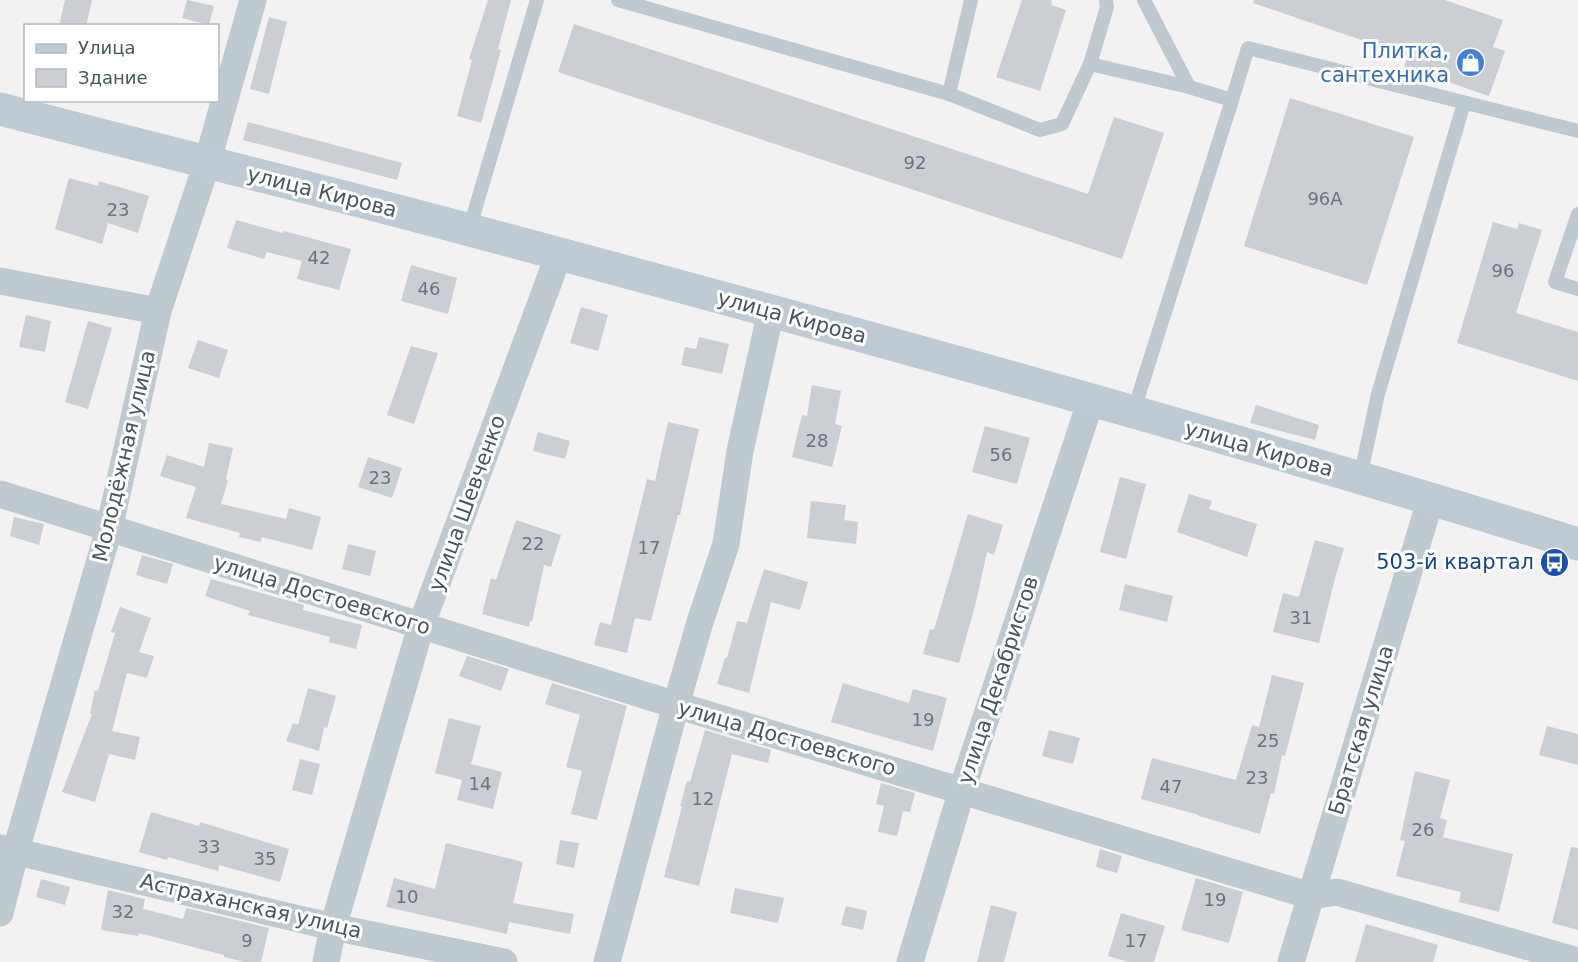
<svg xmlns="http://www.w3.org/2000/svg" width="1578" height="962" viewBox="0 0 1578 962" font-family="'DejaVu Sans',sans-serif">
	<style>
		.building { fill: #cbced3 }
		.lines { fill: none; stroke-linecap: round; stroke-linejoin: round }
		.service { stroke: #bec9d0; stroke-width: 14 }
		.minor { stroke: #bec9d0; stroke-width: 27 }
		.secondary { stroke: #becbd4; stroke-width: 33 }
		.labels { text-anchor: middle; stroke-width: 6; stroke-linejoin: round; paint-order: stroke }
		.number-label { font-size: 18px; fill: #69747c }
		.shop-label { font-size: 21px; fill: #366cbe; stroke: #fff; text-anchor: end }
		.street-label { font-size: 21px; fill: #48565f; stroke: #fff }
		.transit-label { font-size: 21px; fill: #164399; stroke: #fff; text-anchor: end }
	</style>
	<rect width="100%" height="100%" fill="#f3f1f1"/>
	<g class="building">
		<path d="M65 0H92L86 26H59Z"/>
		<path d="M187 0 214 6 209 25 182 18Z"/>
		<path d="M488 0H511L498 49 501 50 481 123 457 116 472 60 469 59Z"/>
		<path d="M1022 0H1051L1052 5 1066 10 1040 91 996 77Z"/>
		<path d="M1254 0H1445L1503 20 1493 47 1505 51 1489 96 1404 67 1408 56 1253 3Z"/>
		<path d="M269 17 287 22 269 94 250 89Z"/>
		<path d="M574 24 1088 194 1114 117 1164 133 1122 259 558 72Z"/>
		<path d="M1290 98 1414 137 1367 285 1244 246Z"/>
		<path d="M248 122 402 163 397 180 243 140Z"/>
		<path d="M69 178 98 186 99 181 149 196 138 233 108 223 102 244 55 229Z"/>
		<path d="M236 220 283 233 284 231 351 249 339 290 297 279 302 261 267 252 264 259 227 248Z"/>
		<path d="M1493 222 1517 229 1519 223 1542 230 1516 313 1578 332V381L1457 343Z"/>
		<path d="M411 265 457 278 448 314 401 301Z"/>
		<path d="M581 307 608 315 598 351 570 343Z"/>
		<path d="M26 315 51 321 45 352 19 347Z"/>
		<path d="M88 321 112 328 88 409 65 402Z"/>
		<path d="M699 337 729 344 722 374 681 365 685 347 696 349Z"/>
		<path d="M198 340 228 350 219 378 188 368Z"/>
		<path d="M411 346 438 353 414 424 387 415Z"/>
		<path d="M812 385 841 391 835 424 842 426 832 467 792 457 802 415 807 416Z"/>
		<path d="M1256 405 1319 425 1315 440 1250 423Z"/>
		<path d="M668 422 699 429 680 515H678L651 621 635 618 627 653 594 645 600 622 611 625 647 479 655 481Z"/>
		<path d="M985 426 1030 438 1017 484 972 472Z"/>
		<path d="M538 432 570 441 565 459 533 451Z"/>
		<path d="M209 443 233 448 226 479 228 480 221 504 286 519 289 508 321 517 312 550 262 537 261 542 239 537 240 533 186 518 196 487 160 476 167 455 204 467Z"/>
		<path d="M368 457 402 468 392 498 358 487Z"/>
		<path d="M1120 477 1146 484 1126 559 1100 552Z"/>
		<path d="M1189 494 1212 501 1209 509 1257 524 1247 557 1177 532Z"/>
		<path d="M811 501 846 505 844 520 858 522 856 544 807 538Z"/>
		<path d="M968 514 1003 525 994 555 987 552 975 606 959 663 923 654 930 629 934 630Z"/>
		<path d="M14 517 44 524 39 545 10 536Z"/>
		<path d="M516 520 561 535 551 567 544 565 532 622 530 621 529 627 482 614 491 578 496 580Z"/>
		<path d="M1315 540 1344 548 1334 582 1319 643 1273 632 1283 593 1299 597Z"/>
		<path d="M348 544 376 551 370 576 342 569Z"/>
		<path d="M142 555 173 564 167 584 136 575Z"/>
		<path d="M764 569 808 582 800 610 771 602 749 693 717 684 725 658H727L737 621 747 623Z"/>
		<path d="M211 579 304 605 303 610 362 625 356 649 329 642 330 637 248 615 250 611 205 596Z"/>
		<path d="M1125 584 1173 596 1167 622 1119 610Z"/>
		<path d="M120 607 151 618 139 652 154 656 147 678 127 673 112 731 140 737 135 760 109 754 95 802 62 792 92 714H90L95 690 98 691 115 633 111 632Z"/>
		<path d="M467 656 509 669 501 691 459 676Z"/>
		<path d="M1272 675 1304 683 1285 756 1282 755 1274 794 1271 793 1260 834 1199 816V815L1141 799 1152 758 1236 780 1252 725 1259 727Z"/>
		<path d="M552 683 627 706 597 820 571 814 582 771 566 767 580 715 545 704Z"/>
		<path d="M843 683 909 703 913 689 947 698 933 751 831 722Z"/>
		<path d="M308 688 336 696 327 728 324 727 319 751 286 741 293 723 298 725Z"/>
		<path d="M449 718 481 726 471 764 502 772 493 809 457 800 462 780 435 773Z"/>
		<path d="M1547 726 1578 734V765L1539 755Z"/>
		<path d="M705 730 771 750 768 763 732 754 699 886 664 877 682 806H680L687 781 690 782Z"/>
		<path d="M1049 730 1080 738 1073 764 1042 756Z"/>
		<path d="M300 759 320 764 312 795 292 790Z"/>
		<path d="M1415 771 1450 780 1440 818 1447 820 1443 837 1513 854 1499 912 1459 902 1461 892 1396 876 1405 841 1400 840Z"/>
		<path d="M881 783 915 793 910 812 903 811 897 836 878 832 884 806 876 804Z"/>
		<path d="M151 812 199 826 200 822 289 849 280 882 219 865 218 871 168 857 167 860 139 852Z"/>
		<path d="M560 840 579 843 574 868 556 864Z"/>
		<path d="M446 843 523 862 513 903 574 914 570 934 509 922 507 934 386 907 394 878 435 889Z"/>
		<path d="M1571 847 1578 848V930L1552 923Z"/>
		<path d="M1100 849 1122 856 1117 873 1096 867Z"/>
		<path d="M1196 878 1243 892 1229 943 1181 930Z"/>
		<path d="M41 879 70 887 65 905 36 897Z"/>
		<path d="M735 888 784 898 778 923 730 913Z"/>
		<path d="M108 890 145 899 143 909 183 919 186 908 269 928 261 962H245L224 957V955L139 933 138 936 101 930Z"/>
		<path d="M991 905 1017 912 1004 962H977Z"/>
		<path d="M846 906 867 911 863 930 841 925Z"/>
		<path d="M1121 913 1165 926 1154 962H1129L1108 956Z"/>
		<path d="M1366 924 1438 945 1433 962H1355Z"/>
	</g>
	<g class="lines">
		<g class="service">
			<path d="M618 0 949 94 1040 130 1062 124 1090 64 1107 7 1106 0"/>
			<path d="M1144 0 1189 87"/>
			<path d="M1090 64 1189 87 1232 100 1133 413"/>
			<path d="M949 94 971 0"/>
			<path d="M1232 100 1248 48 1578 131"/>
			<path d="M1578 214 1555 282 1578 289"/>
			<path d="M469 230 537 0"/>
			<path d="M1360 478 1378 394 1464 103"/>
		</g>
		<g class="minor">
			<path d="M0 281 158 311"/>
			<path d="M0 494 676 705 1311 896 1337 892 1578 961"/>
			<path d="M0 848 333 927 504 962"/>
			<path d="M0 913 16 850 109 529 158 311 207 163 253 0"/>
			<path d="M326 962 333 927 421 626 559 254"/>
			<path d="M607 962 676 705 700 622 726 544 740 451 771 311"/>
			<path d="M910 962 962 790 1091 400"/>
			<path d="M1291 962 1431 498"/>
		</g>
		<path class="secondary" d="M0 109C156 150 314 188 470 230 841 329 1211 430 1578 544"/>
	</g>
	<defs>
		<symbol id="shop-disc" viewBox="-11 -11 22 22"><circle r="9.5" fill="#3f7fe0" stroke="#fff"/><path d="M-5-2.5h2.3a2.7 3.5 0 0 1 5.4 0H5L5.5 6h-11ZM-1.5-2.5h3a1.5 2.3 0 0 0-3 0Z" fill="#fff"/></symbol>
		<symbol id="bus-disc" viewBox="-11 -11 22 22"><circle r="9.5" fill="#1a4fb4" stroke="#fff"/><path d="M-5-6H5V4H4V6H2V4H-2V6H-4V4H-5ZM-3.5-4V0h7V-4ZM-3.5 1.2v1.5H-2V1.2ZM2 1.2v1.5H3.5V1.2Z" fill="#fff"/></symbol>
	</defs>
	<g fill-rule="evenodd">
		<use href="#shop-disc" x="1454" y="46" width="33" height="33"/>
		<use href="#bus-disc" x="1538" y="546" width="33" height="33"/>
	</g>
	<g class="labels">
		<g class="number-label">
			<text x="915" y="169">92</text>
			<text x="1325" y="205">96А</text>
			<text x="118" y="216">23</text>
			<text x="319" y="264">42</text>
			<text x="1503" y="277">96</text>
			<text x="429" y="295">46</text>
			<text x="817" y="447">28</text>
			<text x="1001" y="461">56</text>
			<text x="380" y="484">23</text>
			<text x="533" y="550">22</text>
			<text x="649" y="554">17</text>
			<text x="1301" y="624">31</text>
			<text x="923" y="726">19</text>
			<text x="1268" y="747">25</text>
			<text x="1257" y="784">23</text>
			<text x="480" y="790">14</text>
			<text x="1171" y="793">47</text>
			<text x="703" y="805">12</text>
			<text x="1423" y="836">26</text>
			<text x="209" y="853">33</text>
			<text x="265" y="865">35</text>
			<text x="407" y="903">10</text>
			<text x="1215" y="906">19</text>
			<text x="123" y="918">32</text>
			<text x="247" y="947">9</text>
			<text x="1136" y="947">17</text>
		</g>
		<g class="shop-label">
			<text x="1449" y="58">Плитка,<tspan x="1449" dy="24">сантехника</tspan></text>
		</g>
		<g class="street-label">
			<text transform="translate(322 192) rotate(14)" y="7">улица Кирова</text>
			<text transform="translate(792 317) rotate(15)" y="7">улица Кирова</text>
			<text transform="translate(1259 449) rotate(16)" y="7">улица Кирова</text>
			<text transform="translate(124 456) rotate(-77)" y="7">Молодёжная улица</text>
			<text transform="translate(467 503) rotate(-70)" y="7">улица Шевченко</text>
			<text transform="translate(322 595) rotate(17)" y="7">улица Достоевского</text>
			<text transform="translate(998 680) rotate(-72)" y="7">улица Декабристов</text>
			<text transform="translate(1361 730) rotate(-73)" y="7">Братская улица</text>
			<text transform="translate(787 738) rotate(16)" y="7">улица Достоевского</text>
			<text transform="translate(251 906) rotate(13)" y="7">Астраханская улица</text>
		</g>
		<g class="transit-label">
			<text x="1534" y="569">503-й квартал</text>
		</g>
	</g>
	<rect x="24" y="24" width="195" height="78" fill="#ffffff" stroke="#b6bbbf" stroke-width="1.5"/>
	<rect x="36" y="44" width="30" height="9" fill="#becbd4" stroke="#b6bbbf" stroke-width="1.5"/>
	<text x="78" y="54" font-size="18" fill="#48565f">Улица</text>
	<rect x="36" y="69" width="30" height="18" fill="#cbced3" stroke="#b6bbbf" stroke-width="1.5"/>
	<text x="78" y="84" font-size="18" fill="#48565f">Здание</text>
</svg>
